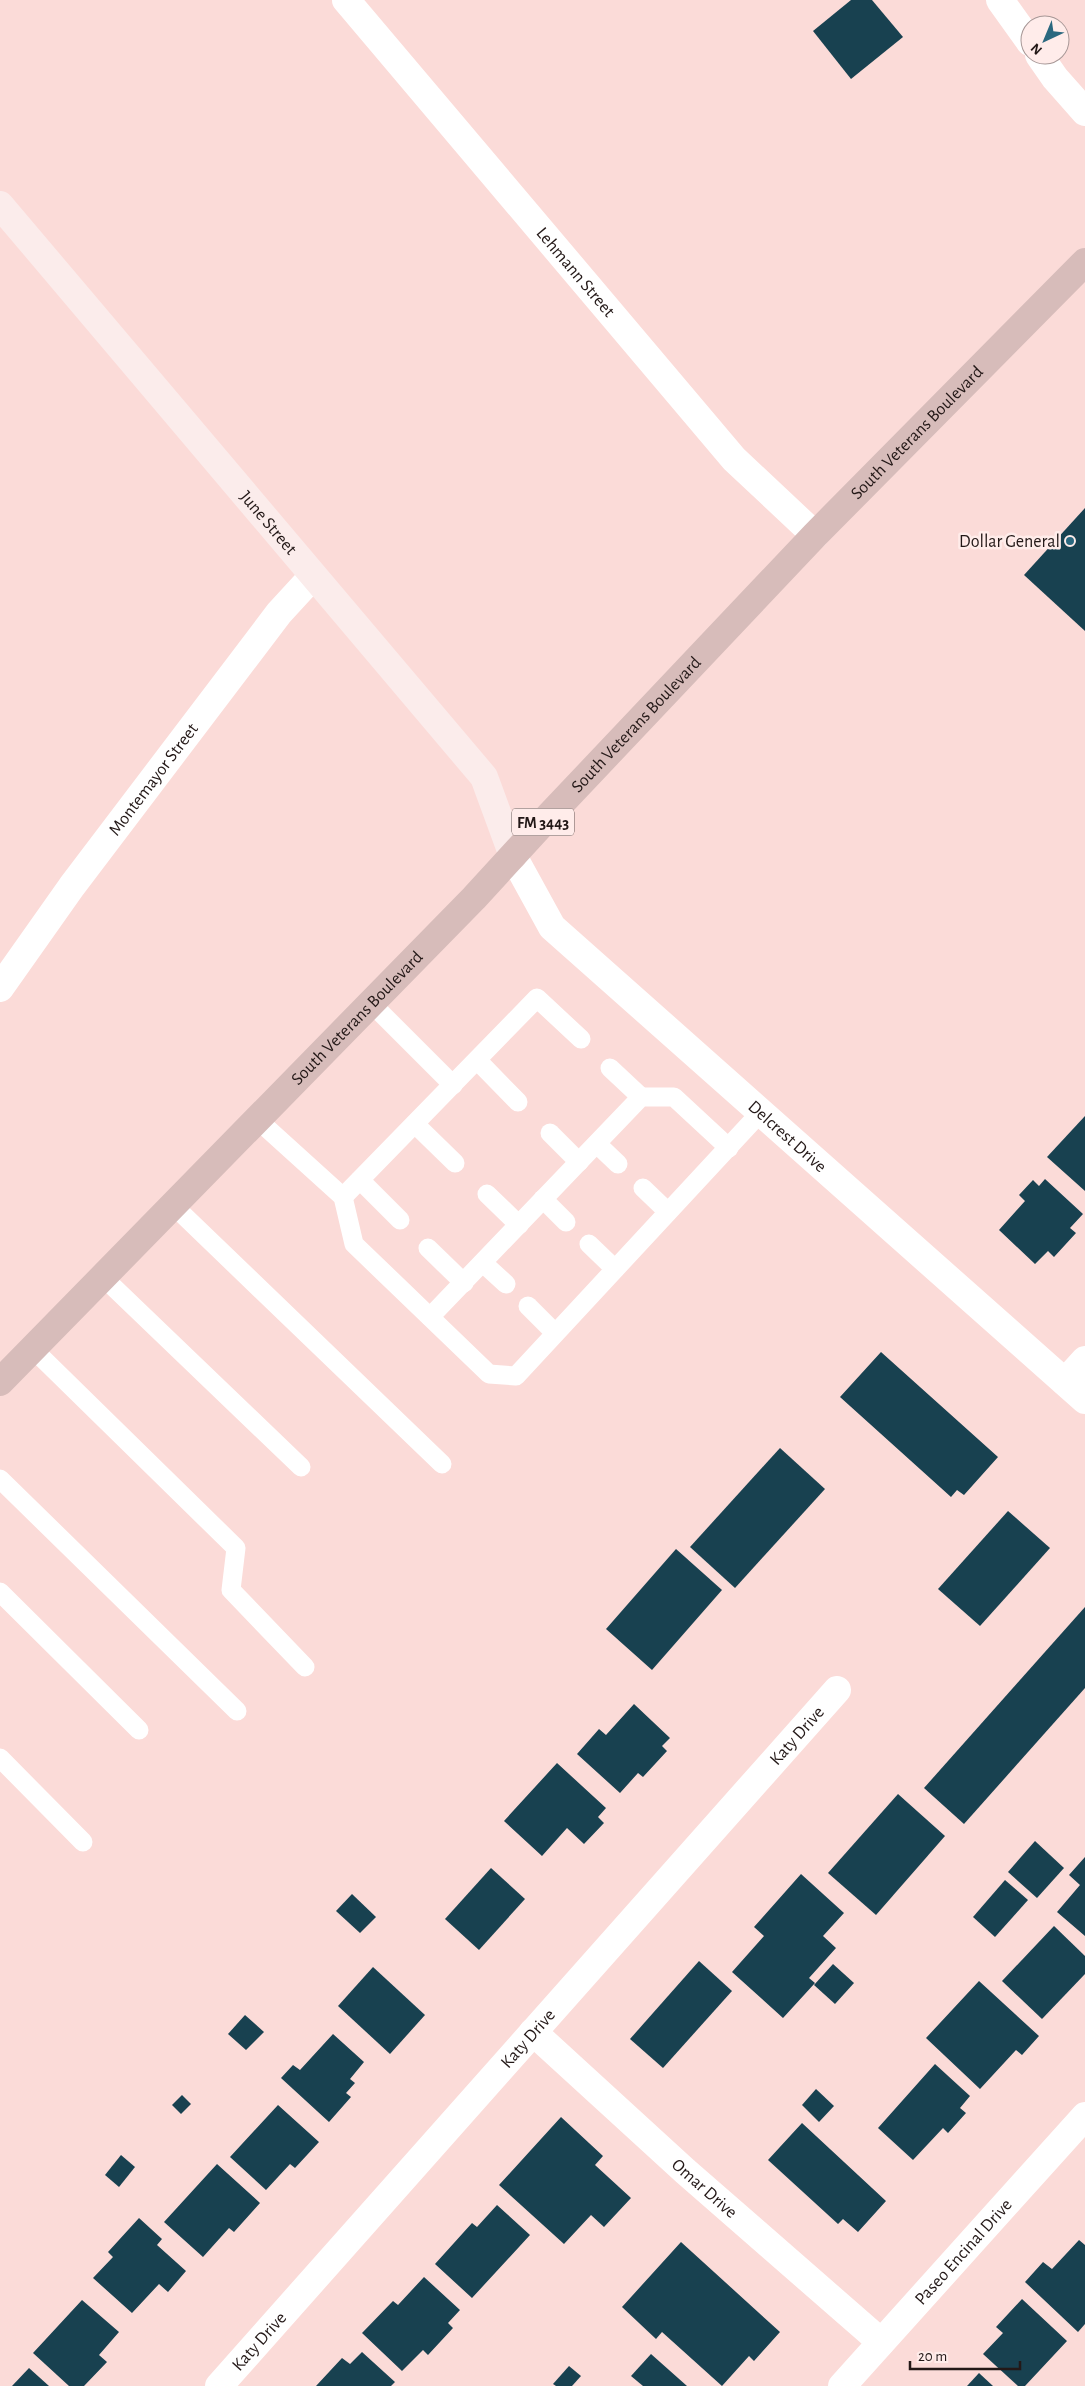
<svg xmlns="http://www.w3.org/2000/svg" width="1085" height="2386" viewBox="0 0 1085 2386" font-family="'Alegreya Sans',sans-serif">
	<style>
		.building { fill: #184150 }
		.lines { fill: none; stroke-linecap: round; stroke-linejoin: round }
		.lane { stroke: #fff; stroke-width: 19 }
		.street { stroke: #fff; stroke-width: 28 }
		.secondary { stroke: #fbeceb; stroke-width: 28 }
		.primary { stroke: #d7bcba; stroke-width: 28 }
		.poi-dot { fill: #2b687f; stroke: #ffecea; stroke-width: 2 }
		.labels { text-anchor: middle; stroke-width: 5; stroke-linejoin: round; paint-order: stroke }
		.shield { fill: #ffecea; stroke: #655856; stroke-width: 1 }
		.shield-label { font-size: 16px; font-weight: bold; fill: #231817 }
		.street-label { font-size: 18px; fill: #231817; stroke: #ffecea }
		.poi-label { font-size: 18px; fill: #231817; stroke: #ffecea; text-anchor: end }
	</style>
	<rect width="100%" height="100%" fill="#fbdbd8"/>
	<g class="building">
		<path d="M851 0H872L903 37 851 79 813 31Z"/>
		<path d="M1085 508V631L1024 575Z"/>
		<path d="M1085 1116V1191L1047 1157Z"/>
		<path d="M1045 1179 1083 1214 1070 1228 1076 1233 1054 1257 1048 1251 1035 1264 999 1230 1025 1201 1019 1195 1033 1180 1039 1186Z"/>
		<path d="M881 1352 998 1457 964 1495 957 1490 951 1497 840 1397Z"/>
		<path d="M780 1448 825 1489 735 1588 690 1547Z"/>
		<path d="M1008 1511 1050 1548 980 1626 938 1589Z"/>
		<path d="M676 1549 722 1590 652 1670 606 1629Z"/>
		<path d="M1085 1607V1688L964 1824 924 1788Z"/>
		<path d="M634 1704 670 1738 662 1746 667 1751 643 1777 638 1773 620 1793 577 1754 599 1729 606 1735Z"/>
		<path d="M557 1763 606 1808 598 1817 604 1823 584 1844 567 1828 542 1856 504 1821Z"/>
		<path d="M898 1794 945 1836 876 1915 828 1873Z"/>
		<path d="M1035 1841 1064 1868 1037 1898 1008 1872Z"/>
		<path d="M1085 1857V1936L1057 1912 1080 1885 1069 1875Z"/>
		<path d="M491 1868 525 1899 479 1950 445 1919Z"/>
		<path d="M801 1874 844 1913 823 1936 836 1948 809 1978 815 1983 783 2018 732 1972 764 1936 754 1927Z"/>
		<path d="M1005 1880 1028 1900 995 1937 973 1917Z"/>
		<path d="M352 1894 376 1917 360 1933 336 1911Z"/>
		<path d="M1054 1926 1085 1956V1974L1042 2019 1002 1981Z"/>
		<path d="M699 1961 732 1991 663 2068 630 2039Z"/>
		<path d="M833 1964 854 1983 835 2004 814 1985Z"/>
		<path d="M373 1967 425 2015 390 2054 338 2006Z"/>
		<path d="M979 1981 1039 2036 1022 2055 1016 2050 980 2089 926 2038Z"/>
		<path d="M245 2015 264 2032 246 2050 228 2034Z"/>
		<path d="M333 2034 364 2062 350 2079 355 2083 346 2093 351 2097 329 2122 281 2078 293 2065 300 2070Z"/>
		<path d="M935 2064 970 2096 960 2108 966 2113 948 2133 943 2128 913 2160 878 2128Z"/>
		<path d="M816 2089 834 2106 819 2122 802 2105Z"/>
		<path d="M182 2095 191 2104 181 2114 172 2105Z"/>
		<path d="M278 2105 319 2142 295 2168 290 2164 266 2190 230 2157Z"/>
		<path d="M561 2117 603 2156 595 2165 631 2198 604 2227 591 2215 564 2244 499 2185Z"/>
		<path d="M802 2123 886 2201 858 2232 843 2219 838 2224 768 2160Z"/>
		<path d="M121 2155 135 2167 119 2187 105 2175Z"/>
		<path d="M217 2164 260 2203 234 2232 229 2228 203 2257 164 2222Z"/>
		<path d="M497 2205 530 2235 472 2298 435 2264 472 2223 477 2227Z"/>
		<path d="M139 2218 162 2239 157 2245 186 2271 168 2292 159 2284 132 2313 93 2278 113 2257 108 2252Z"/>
		<path d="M1079 2240 1085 2245V2324L1078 2332 1025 2282 1043 2262 1052 2269Z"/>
		<path d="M681 2242 780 2332 754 2361 749 2356 722 2386 662 2332 656 2339 622 2307Z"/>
		<path d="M424 2277 460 2310 448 2323 453 2328 428 2355 423 2350 402 2371 362 2333 393 2301 398 2305Z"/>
		<path d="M1022 2299 1067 2341 1025 2386H1018L983 2354 1003 2333 996 2327Z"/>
		<path d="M82 2300 119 2332 99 2355 107 2362 84 2386H69L33 2353Z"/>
		<path d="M362 2352 395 2382 391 2386H316L342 2358 350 2364Z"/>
		<path d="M651 2354 687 2386H643L631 2376Z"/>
		<path d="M569 2366 581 2376 572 2386H556L553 2384Z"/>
		<path d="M29 2368 49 2386H12Z"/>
		<path d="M979 2373 993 2386H967Z"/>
	</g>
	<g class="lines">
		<g class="lane">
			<path d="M371 1003 453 1085"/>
			<path d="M477 1060 518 1102"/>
			<path d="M610 1068 641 1097"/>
			<path d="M258 1120 343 1197 354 1244 489 1374 516 1376 761 1112"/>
			<path d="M415 1124 455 1163"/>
			<path d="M550 1133 579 1162"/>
			<path d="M597 1144 618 1164"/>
			<path d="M360 1180 400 1220"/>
			<path d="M643 1188 668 1212"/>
			<path d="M487 1194 519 1225"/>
			<path d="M343 1197 537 998 581 1039"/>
			<path d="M543 1199 566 1222"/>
			<path d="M174 1206 442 1464"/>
			<path d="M589 1244 615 1269"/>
			<path d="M428 1248 464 1283"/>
			<path d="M483 1263 506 1284"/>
			<path d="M103 1277 301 1467"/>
			<path d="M528 1306 555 1333"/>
			<path d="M430 1317 641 1097H674L729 1148"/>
			<path d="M33 1349 236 1548 231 1590 305 1667"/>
			<path d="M0 1479 237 1711"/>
			<path d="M0 1592 139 1730"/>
			<path d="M0 1758 83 1842"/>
		</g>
		<g class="street">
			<path id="s1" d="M346 0 734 459 815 535"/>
			<path d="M1000 0 1030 42"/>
			<path d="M1039 55 1055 78 1085 112"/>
			<path id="s2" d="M513 856 552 927 1085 1400"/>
			<path id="s3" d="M0 988 72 886 279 613 313 576"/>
			<path d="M1065 1382 1085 1360"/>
			<path id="s4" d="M533 2032 685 2171 881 2342"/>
			<path id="s5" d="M219 2386 837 1690"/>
			<path id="s6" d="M842 2386 1085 2116"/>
		</g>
		<path class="secondary" id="s7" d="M0 205 484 777 513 856"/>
		<path class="primary" id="s8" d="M0 1382 474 898 550 815 815 535 1085 262"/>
	</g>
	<circle class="poi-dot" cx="1070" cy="541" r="5"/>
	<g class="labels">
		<rect class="shield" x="512" y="808.5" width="62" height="27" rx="4"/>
		<g class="shield-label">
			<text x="543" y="828">FM 3443</text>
		</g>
		<g class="street-label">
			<text dy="6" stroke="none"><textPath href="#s1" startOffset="356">Lehmann Street</textPath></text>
			<text dy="6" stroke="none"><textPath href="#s8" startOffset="1320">South Veterans Boulevard</textPath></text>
			<text dy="6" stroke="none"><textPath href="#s7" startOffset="416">June Street</textPath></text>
			<text dy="6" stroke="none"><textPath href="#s8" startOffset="915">South Veterans Boulevard</textPath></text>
			<text dy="6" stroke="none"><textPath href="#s3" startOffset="259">Montemayor Street</textPath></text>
			<text dy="6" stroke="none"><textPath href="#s8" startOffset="510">South Veterans Boulevard</textPath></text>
			<text dy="6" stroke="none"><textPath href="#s2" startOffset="396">Delcrest Drive</textPath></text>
			<text dy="6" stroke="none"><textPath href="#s5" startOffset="870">Katy Drive</textPath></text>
			<text dy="6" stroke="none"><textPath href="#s5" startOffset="465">Katy Drive</textPath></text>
			<text dy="6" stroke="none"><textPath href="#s4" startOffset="232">Omar Drive</textPath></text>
			<text dy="6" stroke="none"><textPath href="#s6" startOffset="181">Paseo Encinal Drive</textPath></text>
			<text dy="6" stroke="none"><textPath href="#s5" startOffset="60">Katy Drive</textPath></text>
		</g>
		<g class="poi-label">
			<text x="1060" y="547">Dollar General</text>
		</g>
	</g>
	<g transform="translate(1045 40) rotate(224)"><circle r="24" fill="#ffecea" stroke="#a79796"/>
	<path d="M0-4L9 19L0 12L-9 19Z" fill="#2b687f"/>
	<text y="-8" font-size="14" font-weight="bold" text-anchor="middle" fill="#231817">N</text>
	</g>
	<path d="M910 2361v8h110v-8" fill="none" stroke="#231817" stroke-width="2.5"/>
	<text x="918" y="2361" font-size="15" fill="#231817" stroke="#ffecea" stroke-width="4" paint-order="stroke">20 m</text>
</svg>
